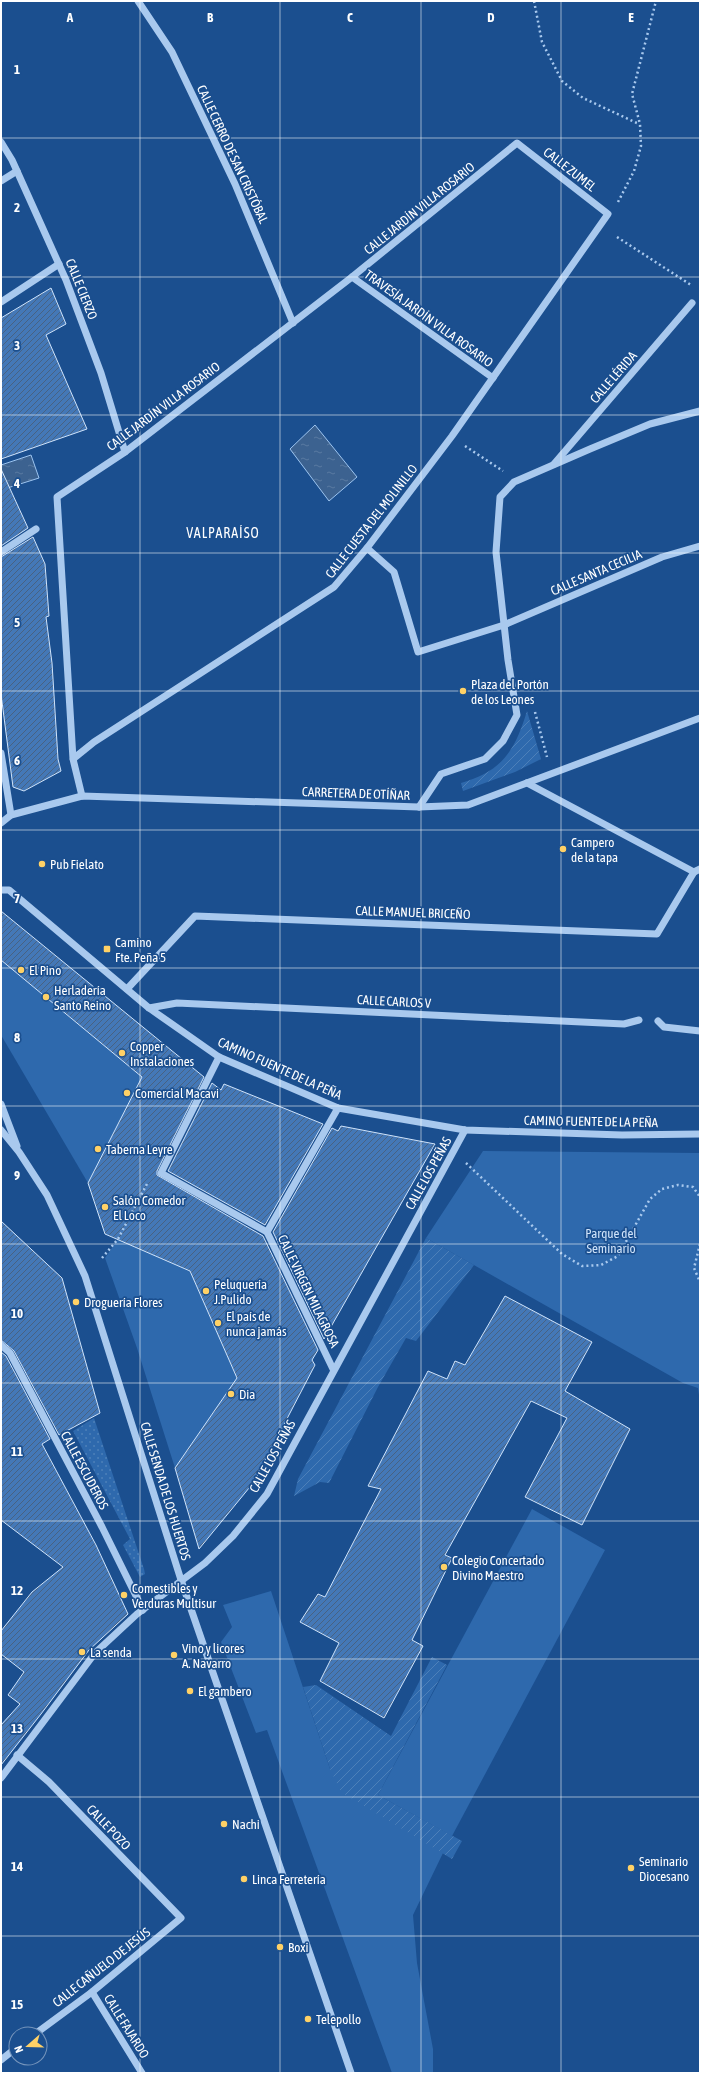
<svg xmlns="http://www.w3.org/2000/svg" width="701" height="2074" viewBox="0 0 701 2074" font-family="'Asap Condensed',sans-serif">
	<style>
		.grass { fill: url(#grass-dots) }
		.park { fill: #2e69ad }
		.garden { fill: url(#garden-furrows) }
		.water { fill: url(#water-ripples); stroke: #9cc4f0 }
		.building { fill: url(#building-hatch); stroke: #cfe3fa }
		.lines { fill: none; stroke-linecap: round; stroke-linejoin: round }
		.path { stroke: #a9c9ee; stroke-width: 2.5; stroke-dasharray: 2 3; stroke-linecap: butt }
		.minor { stroke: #a9c9ee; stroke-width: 7 }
		.grid { fill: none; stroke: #fff; stroke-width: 1; stroke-opacity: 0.55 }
		.poi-dot { fill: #ffd166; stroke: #1b4f8f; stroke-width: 1.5 }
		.labels { text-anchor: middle; stroke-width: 3.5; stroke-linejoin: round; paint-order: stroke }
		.street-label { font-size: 13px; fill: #fff; stroke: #1b4f8f }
		.poi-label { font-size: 13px; fill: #fff; stroke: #1b4f8f; text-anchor: start }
		.park-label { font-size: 13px; fill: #cfe3fa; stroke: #1b4f8f }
		.neighbourhood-label { font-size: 14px; letter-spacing: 1px; fill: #fff; stroke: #1b4f8f }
		.grid-label { font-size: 13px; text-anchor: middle; font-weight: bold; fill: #fff; stroke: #1b4f8f; stroke-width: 3.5; stroke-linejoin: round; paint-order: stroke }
	</style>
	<defs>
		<pattern id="grass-dots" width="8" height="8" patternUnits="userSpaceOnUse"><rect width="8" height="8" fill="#2e69ad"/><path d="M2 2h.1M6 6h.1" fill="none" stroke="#4d80b9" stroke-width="1.8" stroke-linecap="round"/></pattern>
		<pattern id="garden-furrows" width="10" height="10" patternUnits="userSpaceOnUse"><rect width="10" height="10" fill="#2e69ad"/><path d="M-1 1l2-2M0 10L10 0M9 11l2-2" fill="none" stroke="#4d80b9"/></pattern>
		<pattern id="water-ripples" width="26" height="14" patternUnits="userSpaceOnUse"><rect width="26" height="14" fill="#3c6290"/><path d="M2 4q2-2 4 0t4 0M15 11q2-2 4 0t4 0" fill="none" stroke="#597aa1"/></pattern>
		<pattern id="building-hatch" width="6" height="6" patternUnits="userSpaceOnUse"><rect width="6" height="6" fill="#4478b7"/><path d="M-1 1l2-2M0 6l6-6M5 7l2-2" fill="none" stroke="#486282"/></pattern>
	</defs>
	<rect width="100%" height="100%" fill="#1b4f8f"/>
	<path class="grass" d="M94 1418 144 1569 145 1574 140 1577 123 1545 130 1539 73 1431Z"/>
	<g class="park">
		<path d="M1 960 142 1077 88 1183 1 1035Z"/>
		<path d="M483 1151 700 1153V1402L698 1388 683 1383 426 1238Z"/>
		<path d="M118 1239 190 1271 237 1378 175 1468 137 1348 105 1258Z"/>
		<path d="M532 1509 605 1550 452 1836 378 1795Z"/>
		<path d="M271 1591 330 1769 443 1853 413 1915 417 1963 433 2049V2073H392L267 1730 256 1733 221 1642 232 1627 223 1605Z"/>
	</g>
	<g class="garden">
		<path d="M527 711 541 759 515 772 463 791 461 783C503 771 515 750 527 711Z"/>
		<path d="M426 1238 474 1265 416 1341 406 1338 378 1387 329 1483 320 1482 294 1496 298 1479Z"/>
		<path d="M432 1657 447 1665 378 1795 462 1841 452 1859 341 1792 330 1769 303 1687 316 1685 391 1736Z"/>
	</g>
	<g class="water">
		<path d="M315 425 357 477 329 501 290 449Z"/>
		<path d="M31 455 39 478 1 490V465Z"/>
	</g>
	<g class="building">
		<path d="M51 288 66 324 46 335 87 429 1 459V318Z"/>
		<path d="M1 469 28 528 1 546Z"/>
		<path d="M33 537 45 564 49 616 46 617 52 663 58 759 61 771 24 791 13 787 1 694V557Z"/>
		<path d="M1 911 204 1077 157 1171V1175L263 1236 318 1350 312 1360 315 1365 254 1482 199 1549 175 1468 237 1378 190 1271 105 1234 88 1183 142 1077 1 960Z"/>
		<path d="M212 1083 221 1090 224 1084 323 1124 265 1225 168 1171Z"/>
		<path d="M341 1126 435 1144 324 1339 273 1232 332 1128 338 1131Z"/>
		<path d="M1 1221 62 1278 100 1413 59 1435 14 1351 1 1340Z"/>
		<path d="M505 1296 592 1342 565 1391 630 1429 582 1525 525 1497 567 1418 531 1401 445 1555 452 1558 412 1640 423 1646 384 1718 320 1681 339 1643 300 1622 318 1594 325 1597 381 1489 368 1486 428 1371 447 1379 455 1361 465 1365Z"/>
		<path d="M1 1352 6 1356 50 1439 42 1444 96 1545 128 1614 89 1650 41 1714 1 1765V1725L20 1704 8 1695 24 1672 1 1654V1631L32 1592 63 1567 1 1520Z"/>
	</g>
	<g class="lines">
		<g class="path">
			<path d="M534 1 542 42 562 81 583 98 639 124"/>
			<path d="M618 202 634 171 641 146 640 124 632 94 656 1"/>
			<path d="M617 237 691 285"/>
			<path d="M465 446 503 471"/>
			<path d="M535 712 547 757"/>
			<path d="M466 1163 562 1254 582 1266 601 1265 618 1256 650 1199 662 1189 678 1185 693 1187 700 1197"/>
			<path d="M700 1244 694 1268 700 1282"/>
			<path d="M102 1258 118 1239 148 1182"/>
		</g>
		<g class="minor">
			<path d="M138 1 172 52 235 184 293 323"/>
			<path d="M1 142 12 160 66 280 101 373 125 452"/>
			<path d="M1 181 17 171"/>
			<path d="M352 277 493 378"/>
			<path d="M1 302 59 264"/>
			<path d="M554 464 692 303"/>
			<path d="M367 548 394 572 418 652 504 625 662 557 700 546"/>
			<path d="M1 552 36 529"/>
			<path d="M1 753 11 815"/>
			<path d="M73 759 94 742 334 587 367 548 452 436 608 214 517 143 352 277 125 452 57 497 73 759 82 796"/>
			<path d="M527 783 694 872"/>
			<path d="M419 807 441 774 485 759 503 741 517 715 508 660 496 552 500 497 514 482 590 449 650 424 700 411"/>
			<path d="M1 823 11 815 82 796 419 807 468 805 700 718"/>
			<path d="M1 890H9L149 1008 219 1057 338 1108 465 1130 622 1135 700 1134"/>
			<path d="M127 989 195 916 657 934 694 872 700 869"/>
			<path d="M149 1008 177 1003 624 1024 639 1020"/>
			<path d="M658 1021 664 1027 700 1031"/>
			<path d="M219 1057 161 1173 267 1232 333 1369"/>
			<path d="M1 1104 17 1146"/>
			<path d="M1 1130 19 1152 47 1195 85 1276 181 1580 351 2073"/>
			<path d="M267 1232 338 1108"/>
			<path d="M1 1345 10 1353 102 1527 143 1610"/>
			<path d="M17 1755 49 1782 181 1918 92 1992 35 2034"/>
			<path d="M1 1778 95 1653 137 1614 205 1563 233 1536 267 1494 465 1130"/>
			<path d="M92 1992 142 2073"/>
			<path d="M1 2060 16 2048"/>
		</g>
	</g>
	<path class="grid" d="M140 1V2073M280 1V2073M421 1V2073M561 1V2073M1 138H700M1 277H700M1 415H700M1 553H700M1 691H700M1 830H700M1 968H700M1 1106H700M1 1244H700M1 1383H700M1 1521H700M1 1659H700M1 1797H700M1 1936H700"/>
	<g class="poi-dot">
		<circle cx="463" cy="691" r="4"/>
		<circle cx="563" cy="849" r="4"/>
		<circle cx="42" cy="864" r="4"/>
		<rect x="103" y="945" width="8" height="8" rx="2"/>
		<circle cx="21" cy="970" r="4"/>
		<circle cx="46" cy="997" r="4"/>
		<circle cx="122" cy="1053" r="4"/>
		<circle cx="127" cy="1093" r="4"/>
		<circle cx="98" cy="1149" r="4"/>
		<circle cx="105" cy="1207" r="4"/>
		<circle cx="206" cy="1291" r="4"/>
		<circle cx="76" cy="1302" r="4"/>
		<circle cx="218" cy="1323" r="4"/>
		<circle cx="231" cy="1394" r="4"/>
		<circle cx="444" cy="1567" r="4"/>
		<circle cx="124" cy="1595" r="4"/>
		<circle cx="82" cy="1652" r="4"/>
		<circle cx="174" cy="1655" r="4"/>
		<circle cx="190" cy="1691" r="4"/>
		<circle cx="224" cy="1824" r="4"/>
		<circle cx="631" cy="1868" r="4"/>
		<circle cx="244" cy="1879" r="4"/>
		<circle cx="280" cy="1947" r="4"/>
		<circle cx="308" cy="2019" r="4"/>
	</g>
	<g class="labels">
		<g class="street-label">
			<text transform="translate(233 154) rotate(65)" y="5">CALLE CERRO DE SAN CRISTÓBAL</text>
			<text transform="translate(570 169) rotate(38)" y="5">CALLE ZUMEL</text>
			<text transform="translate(419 208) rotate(-39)" y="5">CALLE JARDÍN VILLA ROSARIO</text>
			<text transform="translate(82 289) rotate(68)" y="5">CALLE CIERZO</text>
			<text transform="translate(429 318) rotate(36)" y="5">TRAVESÍA JARDÍN VILLA ROSARIO</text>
			<text transform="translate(613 377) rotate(-49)" y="5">CALLE LÉRIDA</text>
			<text transform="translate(163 406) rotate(-37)" y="5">CALLE JARDÍN VILLA ROSARIO</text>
			<text transform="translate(371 521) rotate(-52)" y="5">CALLE CUESTA DEL MOLINILLO</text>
			<text transform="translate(596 572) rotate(-23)" y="5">CALLE SANTA CECILIA</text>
			<text transform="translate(356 793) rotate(2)" y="5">CARRETERA DE OTÍÑAR</text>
			<text transform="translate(413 912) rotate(2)" y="5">CALLE MANUEL BRICEÑO</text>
			<text transform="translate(394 1001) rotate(3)" y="5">CALLE CARLOS V</text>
			<text transform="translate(280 1068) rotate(24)" y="5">CAMINO FUENTE DE LA PEÑA</text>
			<text transform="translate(591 1121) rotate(1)" y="5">CAMINO FUENTE DE LA PEÑA</text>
			<text transform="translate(428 1173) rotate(-61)" y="5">CALLE LOS PEÑAS</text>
			<text transform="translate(309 1291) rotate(64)" y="5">CALLE VIRGEN MILAGROSA</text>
			<text transform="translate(272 1456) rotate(-61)" y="5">CALLE LOS PEÑAS</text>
			<text transform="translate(85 1470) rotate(62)" y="5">CALLE ESCUDEROS</text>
			<text transform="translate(166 1491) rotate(73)" y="5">CALLE SENDA DE LOS HUERTOS</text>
			<text transform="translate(109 1827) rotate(46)" y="5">CALLE POZO</text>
			<text transform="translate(101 1967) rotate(-38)" y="5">CALLE CAÑUELO DE JESÚS</text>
			<text transform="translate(127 2026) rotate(58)" y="5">CALLE FAJARDO</text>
		</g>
		<g class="poi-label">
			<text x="471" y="689">Plaza del Portón<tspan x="471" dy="15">de los Leones</tspan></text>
			<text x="571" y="847">Campero<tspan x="571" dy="15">de la tapa</tspan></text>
			<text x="50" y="869">Pub Fielato</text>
			<text x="115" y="947">Camino<tspan x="115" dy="15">Fte. Peña 5</tspan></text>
			<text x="29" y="975">El Pino</text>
			<text x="54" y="995">Herladería<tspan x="54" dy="15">Santo Reino</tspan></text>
			<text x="130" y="1051">Copper<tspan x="130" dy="15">Instalaciones</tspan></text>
			<text x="135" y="1098">Comercial Macavi</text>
			<text x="106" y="1154">Taberna Leyre</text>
			<text x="113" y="1205">Salón Comedor<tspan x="113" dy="15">El Loco</tspan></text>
			<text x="214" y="1289">Peluquería<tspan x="214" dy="15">J.Pulido</tspan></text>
			<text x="84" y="1307">Droguería Flores</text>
			<text x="226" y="1321">El país de<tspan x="226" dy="15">nunca jamás</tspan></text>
			<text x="239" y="1399">Dia</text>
			<text x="452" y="1565">Colegio Concertado<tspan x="452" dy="15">Divino Maestro</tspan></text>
			<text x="132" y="1593">Comestibles y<tspan x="132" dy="15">Verduras Multisur</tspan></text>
			<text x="182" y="1653">Vino y licores<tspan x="182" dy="15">A. Navarro</tspan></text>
			<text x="90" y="1657">La senda</text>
			<text x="198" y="1696">El gambero</text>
			<text x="232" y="1829">Nachi</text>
			<text x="639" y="1866">Seminario<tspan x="639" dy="15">Diocesano</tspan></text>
			<text x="252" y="1884">Linca Ferretería</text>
			<text x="288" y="1952">Boxi</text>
			<text x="316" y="2024">Telepollo</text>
		</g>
		<g class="park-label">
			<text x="611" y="1238">Parque del<tspan x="611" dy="15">Seminario</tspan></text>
		</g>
		<g class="neighbourhood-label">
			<text x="223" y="538">VALPARAÍSO</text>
		</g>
	</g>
	<g class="grid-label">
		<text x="70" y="22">A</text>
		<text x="210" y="22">B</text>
		<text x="350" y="22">C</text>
		<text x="491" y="22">D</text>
		<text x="631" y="22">E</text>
		<text x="17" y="74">1</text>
		<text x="17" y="212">2</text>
		<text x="17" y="350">3</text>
		<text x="17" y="488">4</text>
		<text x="17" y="627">5</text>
		<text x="17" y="765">6</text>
		<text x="17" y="903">7</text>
		<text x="17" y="1042">8</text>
		<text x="17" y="1180">9</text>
		<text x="17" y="1318">10</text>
		<text x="17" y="1456">11</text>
		<text x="17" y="1595">12</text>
		<text x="17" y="1733">13</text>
		<text x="17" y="1871">14</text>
		<text x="17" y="2009">15</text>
	</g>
	<rect width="701" height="2074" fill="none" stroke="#ffffff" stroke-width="4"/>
	<g transform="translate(28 2046) rotate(250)"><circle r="19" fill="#1b4f8f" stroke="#7695bc"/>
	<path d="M0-3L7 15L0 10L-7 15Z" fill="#ffd166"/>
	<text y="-6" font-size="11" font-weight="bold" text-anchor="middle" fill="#ffffff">N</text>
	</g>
</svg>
